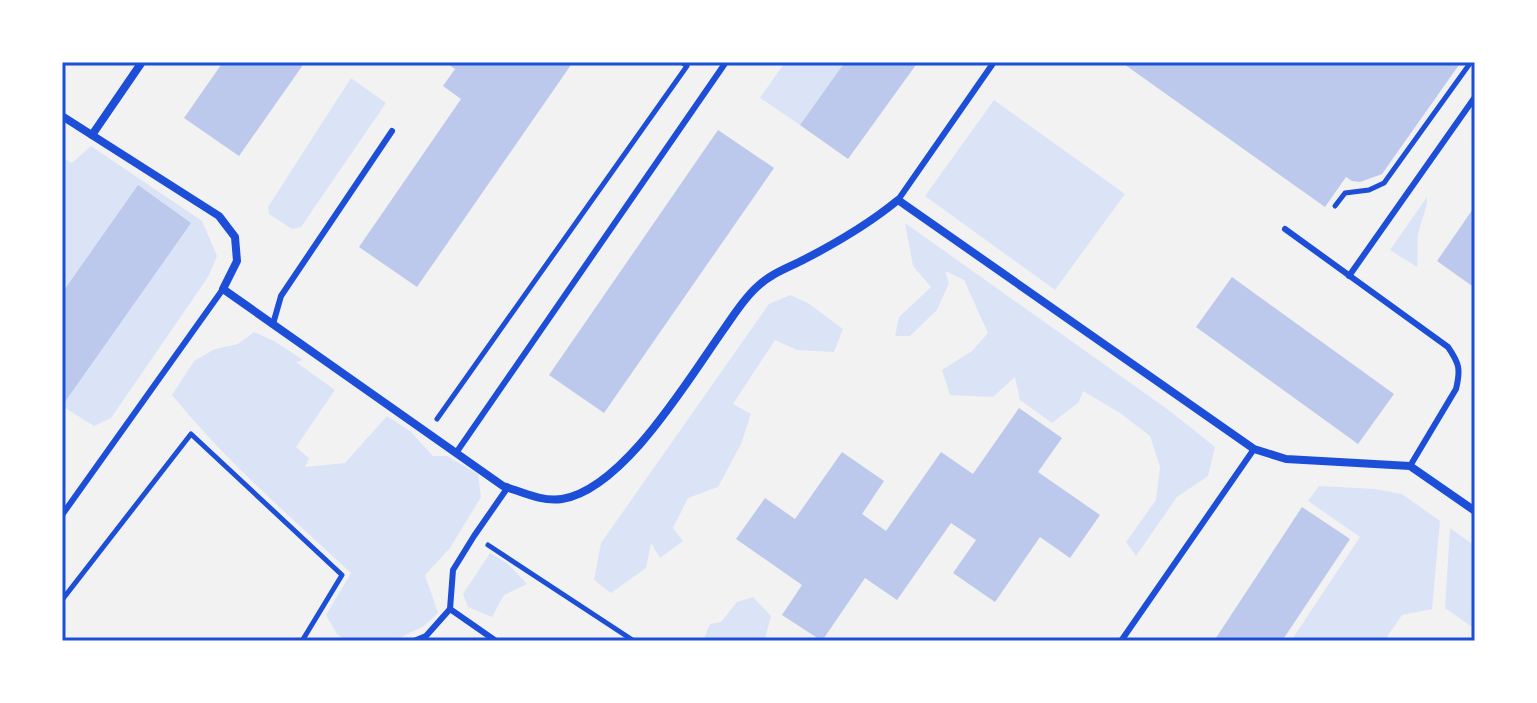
<svg xmlns="http://www.w3.org/2000/svg" width="1537" height="703" viewBox="0 0 1537 703" font-family="Manrope,sans-serif">
	<style>
		.green { fill: #dbe4f7 }
		.building { fill: #bdc9ec }
		.lines { fill: none; stroke-linecap: round; stroke-linejoin: round }
		.path { stroke: #1d4ed8; stroke-width: 5 }
		.service { stroke: #1d4ed8; stroke-width: 6 }
		.minor { stroke: #1d4ed8; stroke-width: 8 }
		.neatline { fill: none; stroke: #1d4ed8; stroke-width: 3 }
	</style>
	<rect width="100%" height="100%" fill="#f2f2f2"/>
	<g class="green">
		<path d="M785 62H845L800 125 760 98Z"/>
		<path d="M351 78 386 103 301 227 292 229 269 214 268 207Z"/>
		<path d="M994 100 1125 194 1055 290 925 196Z"/>
		<path d="M91 146 202 221 217 256 208 277 111 418 94 426 62 406 138 186 62 293V157L72 163Z"/>
		<path d="M1427 197C1428 208 1420 223 1418 235 1417 245 1418 257 1417 267L1390 250Z"/>
		<path d="M905 223 1170 411 1215 447 1208 476 1177 497 1136 556 1126 542 1156 500 1160 467 1150 436 1120 413 1083 391 1079 402 1052 423 1020 400 1015 377 993 397 950 395 942 370 972 351 988 333 964 280 945 271 949 283 937 310 910 336H895L899 317 931 287 913 266Z"/>
		<path d="M790 295 808 303 843 329 834 352 797 350 775 340 733 404 751 414 741 444 718 487 688 498 673 528 683 541 660 558 651 543 646 568 611 593 594 580 601 543 769 304Z"/>
		<path d="M254 332 274 341 303 360 296 362 335 390 296 447 309 458 305 467 345 463 387 416 410 431 433 456H447L478 474 481 497 450 548 425 575 438 613 424 626 393 641H346L337 634 326 615 351 573C289 516 225 460 172 395L194 361 215 349 238 344Z"/>
		<path d="M1319 486 1376 489 1402 494 1440 521 1432 609 1402 615 1384 641H1291L1360 537 1308 501Z"/>
		<path d="M1450 528 1475 546V629L1445 608Z"/>
		<path d="M490 553 507 563 527 584 504 595 492 617 468 607 463 594Z"/>
		<path d="M753 597 771 616 765 639 767 641H703L710 624 721 622 737 602Z"/>
	</g>
	<g class="building">
		<path d="M223 62H305L239 156 184 118Z"/>
		<path d="M445 62H573L417 287 359 247 461 99 443 86 455 69Z"/>
		<path d="M845 62H918L848 159 800 125Z"/>
		<path d="M1121 62H1461L1382 174 1360 182 1352 181 1346 177 1325 207Z"/>
		<path d="M718 130 774 168 604 413 549 375Z"/>
		<path d="M138 185 191 223 62 406V293Z"/>
		<path d="M1475 206V288L1437 261Z"/>
		<path d="M1232 277 1394 394 1358 444 1196 327Z"/>
		<path d="M1019 408 1062 438 1038 472 1100 515 1070 558 1040 537 995 602 953 573 976 540 951 523 897 600 865 578 822 641 782 615 802 585 736 539 765 498 795 519 842 452 884 481 862 514 886 531 941 452 973 474Z"/>
		<path d="M1302 507 1350 539 1282 641H1214Z"/>
	</g>
	<g class="lines">
		<g class="path">
			<path d="M1335 206 1345 193 1369 190 1384 183 1471 62"/>
			<path d="M437 419 687 66 681 62"/>
			<path d="M488 545 634 641"/>
			<path d="M62 600 191 434 342 575 302 641"/>
		</g>
		<g class="service">
			<path d="M898 200 994 62"/>
			<path d="M1285 229 1448 347C1459 363 1461 369 1456 389L1410 466"/>
			<path d="M1349 276 1475 97"/>
			<path d="M273 324 281 296 392 131"/>
			<path d="M456 453 726 62"/>
			<path d="M62 515 223 289"/>
			<path d="M450 609 496 641"/>
			<path d="M414 641 426 636 450 609 453 570 474 536 508 487"/>
			<path d="M1121 641 1254 449"/>
		</g>
		<g class="minor">
			<path d="M62 116 219 216 235 237 237 261 223 289 503 486C522 492 542 502 562 499 624 489 689 378 724 329 734 315 744 298 758 286 772 273 788 268 805 259 838 242 870 223 898 200L1254 449 1286 459 1410 466 1475 511"/>
			<path d="M92 135 142 62"/>
		</g>
	</g>
	<rect width="1537" height="703" fill="none" stroke="#ffffff" stroke-width="128"/>
	<rect x="64" y="64" width="1409" height="575" class="neatline"/>
</svg>
